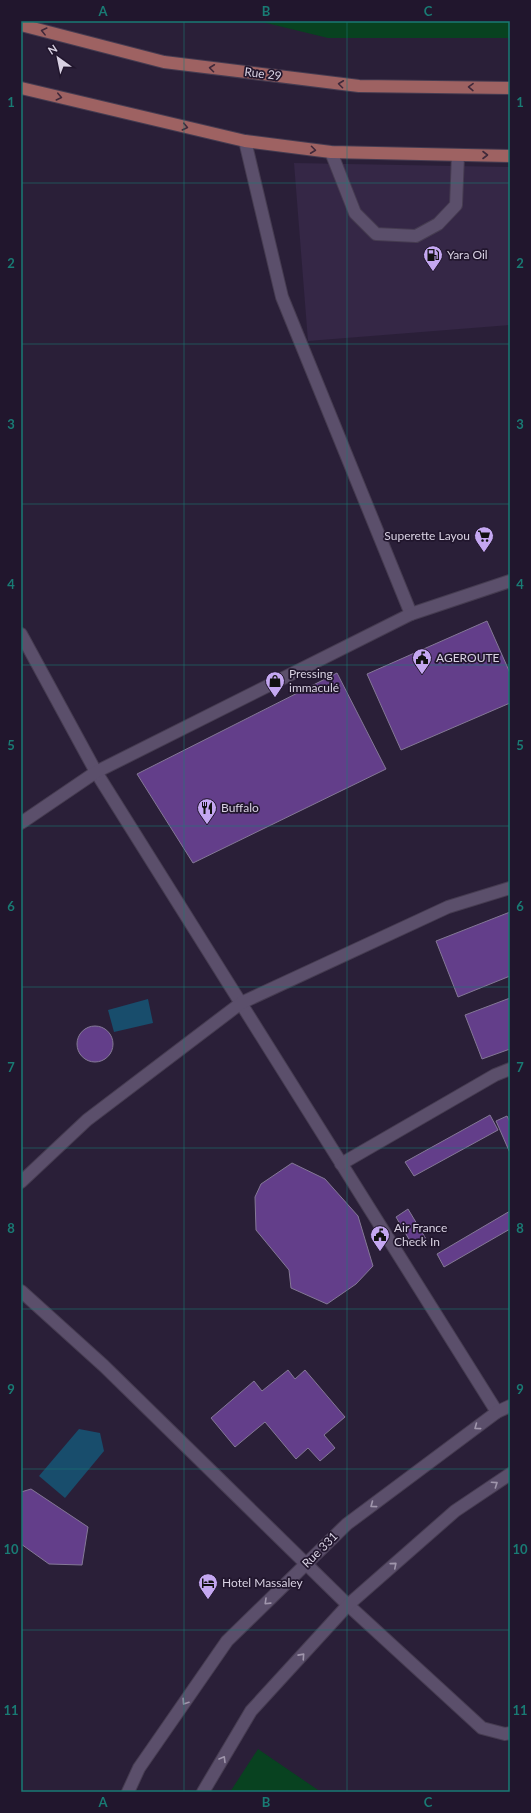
<svg xmlns="http://www.w3.org/2000/svg" width="531" height="1813" viewBox="0 0 531 1813" font-family="Lato,sans-serif">
	<style>
		.built { fill: #352746 }
		.green { fill: #084220 }
		.water { fill: #184d6c }
		.building { fill: #633e8a; stroke: #847896 }
		.lines { fill: none; stroke-linecap: round; stroke-linejoin: round }
		.minor-casing { stroke: #463c51; stroke-width: 14 }
		.major-casing { stroke: #463c51; stroke-width: 14 }
		.minor { stroke: #5b4f6b; stroke-width: 12 }
		.major { stroke: #9e6262; stroke-width: 12 }
		.oneway { stroke: #40293a }
		.oneway2 { stroke: #a096ac }
		.grid { fill: none; stroke: #197b74; stroke-width: 1; stroke-opacity: 0.55 }
		.labels { text-anchor: middle; stroke-width: 3.5; stroke-linejoin: round; paint-order: stroke }
		.street-label { font-size: 12px; fill: #d8d1e2; stroke: #21162d }
		.poi-label { font-size: 12px; fill: #d8d1e2; stroke: #21162d; text-anchor: start }
		.neatline { fill: none; stroke: #197b74; stroke-width: 1.5 }
		.grid-label { font-size: 13px; text-anchor: middle; font-weight: bold; fill: #197b74 }
	</style>
	<rect width="100%" height="100%" fill="#2a1f38"/>
	<path class="built" d="M294 163 510 167V325L308 341Z"/>
	<g class="green">
		<path d="M258 21H510V38H328Z"/>
		<path d="M258 1749 321 1792H230Z"/>
	</g>
	<g class="water">
		<path d="M148 999 153 1023 114 1032 108 1010Z"/>
		<path d="M79 1429 100 1433 104 1451 65 1498 39 1476Z"/>
	</g>
	<g class="building">
		<path d="M487 621 510 673V703L401 750 367 674Z"/>
		<path d="M337 673 386 769 193 863 137 774Z"/>
		<path d="M510 912V976L458 997 436 941Z"/>
		<path d="M510 998V1049L482 1059 465 1015Z"/>
		<circle cx="95" cy="1044" r="18"/>
		<path d="M490 1115 498 1130 414 1176 405 1162Z"/>
		<path d="M507 1116 510 1122V1153L496 1121Z"/>
		<path d="M292 1163 325 1179 358 1216 373 1266 356 1284 327 1304 291 1288 289 1270 256 1230 255 1197 261 1184Z"/>
		<path d="M408 1209 426 1239 413 1246 396 1217Z"/>
		<path d="M510 1211V1229L444 1267 437 1254Z"/>
		<path d="M288 1370 295 1379 305 1370 345 1417 324 1435 335 1448 320 1461 308 1448 296 1459 265 1422 235 1447 211 1418 254 1381 262 1391Z"/>
		<path d="M31 1489 88 1527 82 1565 49 1564 21 1544V1492Z"/>
	</g>
	<g class="lines">
		<defs>
			<g id="minor">
				<path d="M245 141 282 297 411 614"/>
				<path d="M331 152 355 213 376 234 416 236 438 224 456 205 458 155"/>
				<path d="M21 634 96 772 497 1412"/>
				<path d="M21 823 96 772 411 614 510 581"/>
				<path d="M341 1164 495 1075 510 1069"/>
				<path d="M21 1182 87 1120 241 1003 448 907 510 888"/>
				<path d="M21 1291 104 1366 348 1605 482 1728 505 1734 510 1733"/>
				<path d="M128 1792 139 1768 227 1641 347 1524 497 1412 510 1406"/>
				<path d="M203 1792 251 1711 348 1605 455 1511 510 1474"/>
			</g>
			<g id="major">
				<path d="M21 25 164 62 359 86 510 88"/>
				<path d="M21 88 245 141 331 152 510 156"/>
			</g>
		</defs>
		<use href="#minor" class="minor-casing"/>
		<use href="#major" class="major-casing"/>
		<use href="#minor" class="minor"/>
		<use href="#major" class="major"/>
	</g>
	<defs><path id="oneway-chevron" d="M-2-3.5L2.5 0L-2 3.5" fill="none" stroke-width="1.6" stroke-linecap="round" stroke-linejoin="round"/></defs>
	<g class="oneway">
		<use href="#oneway-chevron" transform="translate(44 31) rotate(-166)"/>
		<use href="#oneway-chevron" transform="translate(212 68) rotate(-173)"/>
		<use href="#oneway-chevron" transform="translate(341 84) rotate(-173)"/>
		<use href="#oneway-chevron" transform="translate(471 87) rotate(-179)"/>
		<use href="#oneway-chevron" transform="translate(59 97) rotate(13)"/>
		<use href="#oneway-chevron" transform="translate(185 127) rotate(13)"/>
		<use href="#oneway-chevron" transform="translate(313 150) rotate(7)"/>
		<use href="#oneway-chevron" transform="translate(485 155)"/>
	</g>
	<g class="oneway2">
		<use href="#oneway-chevron" transform="translate(477 1427) rotate(143)"/>
		<use href="#oneway-chevron" transform="translate(495 1484) rotate(-34)"/>
		<use href="#oneway-chevron" transform="translate(373 1505) rotate(143)"/>
		<use href="#oneway-chevron" transform="translate(394 1565) rotate(-41)"/>
		<use href="#oneway-chevron" transform="translate(267 1602) rotate(136)"/>
		<use href="#oneway-chevron" transform="translate(302 1656) rotate(-48)"/>
		<use href="#oneway-chevron" transform="translate(185 1702) rotate(124)"/>
		<use href="#oneway-chevron" transform="translate(223 1759) rotate(-59)"/>
	</g>
	<path class="grid" d="M184 21V1792M347 21V1792M21 183H510M21 344H510M21 504H510M21 665H510M21 826H510M21 987H510M21 1148H510M21 1309H510M21 1469H510M21 1630H510"/>
	<defs>
		<symbol id="fuel-pin" viewBox="-11 -11 22 30"><path d="M0 17L-7.5 6A9.5 9.5 0 1 1 7.5 6Z" fill="#c4a7f1" stroke="#21162d"/><path d="M-5.5-6h7V0h2V4h1.3V-2.5L3-4.5l.8-.8L6-3V5H2.5V1h-1V6h-7ZM-4.2-4.7v3.2H.2V-4.7Z" fill="#111"/></symbol>
		<symbol id="supermarket-pin" viewBox="-11 -11 22 30"><path d="M0 17L-7.5 6A9.5 9.5 0 1 1 7.5 6Z" fill="#c4a7f1" stroke="#21162d"/><path d="M-6-5.5h2.5l.6 2H6L4.5 2H-2.5L-4.4-4H-6ZM-1.5 3.2a1.3 1.3 0 1 0 .1 0ZM3 3.2a1.3 1.3 0 1 0 .1 0Z" fill="#111"/></symbol>
		<symbol id="civic-pin" viewBox="-11 -11 22 30"><path d="M0 17L-7.5 6A9.5 9.5 0 1 1 7.5 6Z" fill="#c4a7f1" stroke="#21162d"/><path d="M-.6-6.5H3V-4.5H.6V-3L4-1V1h2V6H-6V1h2V-1L-.6-3ZM-1.2 2.5V6h2.4V2.5Z" fill="#111"/></symbol>
		<symbol id="shop-pin" viewBox="-11 -11 22 30"><path d="M0 17L-7.5 6A9.5 9.5 0 1 1 7.5 6Z" fill="#c4a7f1" stroke="#21162d"/><path d="M-5-2.5h2.3a2.7 3.5 0 0 1 5.4 0H5L5.5 6h-11ZM-1.5-2.5h3a1.5 2.3 0 0 0-3 0Z" fill="#111"/></symbol>
		<symbol id="restaurant-pin" viewBox="-11 -11 22 30"><path d="M0 17L-7.5 6A9.5 9.5 0 1 1 7.5 6Z" fill="#c4a7f1" stroke="#21162d"/><path d="M-5-6h1v4h1v-4h1v4h1v-4h1v5L-1.5 .5V6h-2V.5L-5-1ZM5-6V6H3V1.5H1.5Q1.5-4 5-6Z" fill="#111"/></symbol>
		<symbol id="hotel-pin" viewBox="-11 -11 22 30"><path d="M0 17L-7.5 6A9.5 9.5 0 1 1 7.5 6Z" fill="#c4a7f1" stroke="#21162d"/><path d="M-6-4.5h1.5V1H6V5H4.5V3h-9V5H-6ZM-4 0a1.8 1.8 0 1 1 3.6 0ZM.5 0V-2.5h3Q6-2.5 6 0Z" fill="#111"/></symbol>
	</defs>
	<g fill-rule="evenodd">
		<use href="#fuel-pin" x="422" y="244" width="22" height="30"/>
		<use href="#supermarket-pin" x="473" y="525" width="22" height="30"/>
		<use href="#civic-pin" x="411" y="647" width="22" height="30"/>
		<use href="#shop-pin" x="264" y="670" width="22" height="30"/>
		<use href="#restaurant-pin" x="196" y="797" width="22" height="30"/>
		<use href="#civic-pin" x="369" y="1224" width="22" height="30"/>
		<use href="#hotel-pin" x="197" y="1572" width="22" height="30"/>
	</g>
	<g class="labels">
		<g class="street-label">
			<text transform="translate(263 74) rotate(7)" y="4">Rue 29</text>
			<text transform="translate(320 1550) rotate(-45)" y="4">Rue 331</text>
		</g>
		<g class="poi-label">
			<text x="447" y="259">Yara Oil</text>
			<text x="470" y="540" text-anchor="end">Superette Layou</text>
			<text x="436" y="662">AGEROUTE</text>
			<text x="289" y="678">Pressing<tspan x="289" dy="14">immaculé</tspan></text>
			<text x="221" y="812">Buffalo</text>
			<text x="394" y="1232">Air France<tspan x="394" dy="14">Check In</tspan></text>
			<text x="222" y="1587">Hotel Massaley</text>
		</g>
	</g>
	<rect width="531" height="1813" fill="none" stroke="#21162d" stroke-width="44"/>
	<g transform="translate(58 58) rotate(327)" stroke="#21162d" stroke-width="3" paint-order="stroke">
	<path d="M0-3L7 15L0 10L-7 15Z" fill="#d8d1e2"/>
	<text y="-6" font-size="11" font-weight="bold" text-anchor="middle" fill="#d8d1e2">N</text>
	</g>
	<rect x="22" y="22" width="487" height="1769" class="neatline"/>
	<g class="grid-label">
		<text x="103" y="16">A</text>
		<text x="266" y="16">B</text>
		<text x="428" y="16">C</text>
		<text x="11" y="107">1</text>
		<text x="520" y="107">1</text>
		<text x="11" y="268">2</text>
		<text x="520" y="268">2</text>
		<text x="11" y="429">3</text>
		<text x="520" y="429">3</text>
		<text x="11" y="589">4</text>
		<text x="520" y="589">4</text>
		<text x="11" y="750">5</text>
		<text x="520" y="750">5</text>
		<text x="11" y="911">6</text>
		<text x="520" y="911">6</text>
		<text x="11" y="1072">7</text>
		<text x="520" y="1072">7</text>
		<text x="11" y="1233">8</text>
		<text x="520" y="1233">8</text>
		<text x="11" y="1394">9</text>
		<text x="520" y="1394">9</text>
		<text x="11" y="1554">10</text>
		<text x="520" y="1554">10</text>
		<text x="11" y="1715">11</text>
		<text x="520" y="1715">11</text>
		<text x="103" y="1807">A</text>
		<text x="266" y="1807">B</text>
		<text x="428" y="1807">C</text>
	</g>
</svg>
